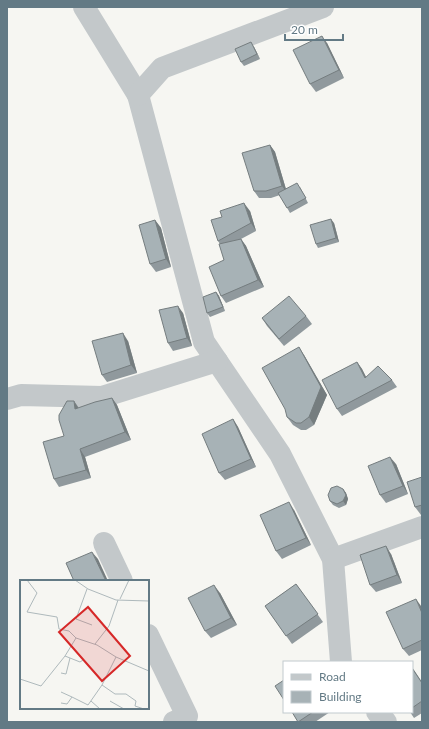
<svg xmlns="http://www.w3.org/2000/svg" width="429" height="729" viewBox="0 0 429 729" font-family="Lato,sans-serif">
	<style>
		.lines { fill: none; stroke-linecap: round; stroke-linejoin: round }
		.minor { stroke: #c3c8ca; stroke-width: 22 }
		.wall { fill: #90999d }
		.shaded-wall { fill: #757d7f }
		.building { fill: #a7b2b6; stroke: #757d7f }
		.inset-road { fill: none; stroke: #aeb9bc; stroke-width: 1 }
		.view { fill: #d62828; fill-opacity: 0.15; stroke: #d62828; stroke-width: 2 }
		.inset-edge { fill: none; stroke: #637a85; stroke-width: 2 }
	</style>
	<rect width="100%" height="100%" fill="#f6f6f2"/>
	<g class="lines">
		<g class="minor">
			<path d="M84 7 138 95 204 342 280 454 333 559 341 662"/>
			<path d="M138 95 162 68 323 7"/>
			<path d="M7 399 21 395 102 397 217 361"/>
			<path d="M104 543 122 581"/>
			<path d="M333 559 422 527"/>
			<path d="M148 635 187 716 174 722"/>
			<path d="M377 712 386 722"/>
		</g>
	</g>
	<g class="wall">
		<path d="M327 43 344 78 316 92 310 84Z"/>
		<path d="M254 47 260 59 244 66 241 62Z"/>
		<path d="M270 145 275 152 286 189 300 187 308 203 290 213 280 195 271 198H259L254 191Z"/>
		<path d="M250 211 256 231 241 239 246 246 264 287 226 303 221 296 224 260 220 244 218 241Z"/>
		<path d="M155 220 161 228 171 267 156 272 150 264Z"/>
		<path d="M334 223 339 242 318 248 316 244Z"/>
		<path d="M216 292 219 296 225 311 210 317 207 313Z"/>
		<path d="M183 313 192 346 173 351 168 343Z"/>
		<path d="M306 316 312 324 284 346 267 326 262 318Z"/>
		<path d="M128 341 137 373 107 382 102 375Z"/>
		<path d="M304 355 327 395 314 425 306 430H301L293 425 287 417Z"/>
		<path d="M357 362 362 369 366 377 392 380 397 387 342 416 337 409Z"/>
		<path d="M112 398 117 405 131 440 85 457 91 478 59 487 54 479 64 436 74 401 79 408Z"/>
		<path d="M233 419 238 427 256 467 225 480 219 473Z"/>
		<path d="M396 464 408 494 386 503 380 495Z"/>
		<path d="M422 477V514L421 515 415 507Z"/>
		<path d="M343 489 346 493 348 499 346 505 339 508 333 505 330 501Z"/>
		<path d="M294 510 311 545 282 559 276 551Z"/>
		<path d="M391 554 402 583 376 592 370 585Z"/>
		<path d="M296 584 323 622 292 644 265 606Z"/>
		<path d="M220 593 237 625 211 638 205 631Z"/>
		<path d="M421 606 422 609V650L409 656 403 649Z"/>
		<path d="M412 667 422 682V713L414 718 410 712H412Z"/>
		<path d="M292 712H330L315 722H298Z"/>
	</g>
	<g class="shaded-wall">
		<path d="M322 36 327 43 344 78 339 70Z"/>
		<path d="M251 42 254 47 260 59 257 54Z"/>
		<path d="M270 145 275 152 287 193 282 186Z"/>
		<path d="M244 203 250 211 256 231 251 223Z"/>
		<path d="M331 219 334 223 339 242 336 238Z"/>
		<path d="M155 220 161 228 171 267 166 259Z"/>
		<path d="M241 239 246 246 264 287 258 280Z"/>
		<path d="M216 292 219 296 225 311 223 307Z"/>
		<path d="M178 306 183 313 192 346 187 338Z"/>
		<path d="M123 333 128 341 137 373 131 365Z"/>
		<path d="M299 347 304 355 327 395 314 425 309 417Z"/>
		<path d="M357 362 362 369 370 385 365 378Z"/>
		<path d="M112 398 117 405 131 440 125 432Z"/>
		<path d="M74 401 79 409H75Z"/>
		<path d="M233 419 238 427 256 467 251 459Z"/>
		<path d="M80 449 85 457 91 478 86 470Z"/>
		<path d="M390 457 396 464 408 494 403 486Z"/>
		<path d="M343 489 346 493 348 499 346 505 343 501Z"/>
		<path d="M289 502 294 510 311 545 306 538Z"/>
		<path d="M386 546 391 554 402 583 397 575Z"/>
		<path d="M92 552 98 559 108 581H107L105 579Z"/>
		<path d="M214 585 220 593 237 625 231 618Z"/>
		<path d="M416 599 421 606 422 609V613Z"/>
	</g>
	<g class="building">
		<path d="M322 36 339 70 310 84 293 50Z"/>
		<path d="M251 42 257 54 241 62 235 49Z"/>
		<path d="M270 145 282 186 266 191H254L242 153Z"/>
		<path d="M297 183 306 198 287 208 278 193Z"/>
		<path d="M244 203 251 223 218 241 211 220 222 217 220 211Z"/>
		<path d="M331 219 336 238 316 244 310 225Z"/>
		<path d="M155 220 166 259 150 264 139 225Z"/>
		<path d="M241 239 258 280 221 296 209 267 224 260 219 244Z"/>
		<path d="M216 292 223 307 207 313 203 297Z"/>
		<path d="M289 296 306 316 279 339 262 318Z"/>
		<path d="M178 306 187 338 168 343 159 310Z"/>
		<path d="M123 333 131 365 102 375 92 341Z"/>
		<path d="M299 347 321 387 309 417 301 423H296L287 417 285 409 262 368Z"/>
		<path d="M357 362 365 378 378 366 392 380 337 409 322 380Z"/>
		<path d="M112 398 125 432 80 449 86 470 54 479 43 442 64 436 59 420V415L67 401H74L75 409 95 402Z"/>
		<path d="M233 419 251 459 219 473 202 434Z"/>
		<path d="M390 457 403 486 380 495 368 466Z"/>
		<path d="M422 477V505L415 507 407 482Z"/>
		<path d="M337 486 343 489 346 495 343 501 337 504 330 501 328 495 331 488Z"/>
		<path d="M289 502 306 538 276 551 260 515Z"/>
		<path d="M386 546 397 575 370 585 360 555Z"/>
		<path d="M92 552 105 579 107 581H74L66 563Z"/>
		<path d="M296 584 318 614 286 636 265 606Z"/>
		<path d="M214 585 231 618 205 631 188 598Z"/>
		<path d="M416 599 422 613V640L403 649 386 612Z"/>
		<path d="M412 668 422 683V701L412 708Z"/>
		<path d="M284 680V700L275 686Z"/>
		<path d="M292 712H313L298 722Z"/>
	</g>
	<g transform="translate(20 580)">
		<rect width="129" height="129" fill="#f6f6f2"/>
		<path class="inset-road" d="M7 0 17 13 7 32 37 37 39 49 49 51 56 58 77 65 96 77 129 91M55 0 68 9 96 20 129 21M67 9 56 39 72 45M100 19 109 0M75 64 89 46 98 20M45 76 60 82 63 80M41 93 46 94 50 78M0 99 21 106 45 76 56 58M82 105 95 114H106L116 121 115 126 124 129M41 112 52 117M71 121 80 129M90 121 104 129M41 123 47 124 52 117 68 125 82 105 96 77"/>
		<path class="view" d="M68 27 110 76 82 101 39 52Z"/>
		<rect width="129" height="129" class="inset-edge"/>
	</g>
	<rect width="429" height="729" fill="none" stroke="#637a85" stroke-width="16"/>
	<rect x="283" y="661" width="130" height="52" fill="#ffffff" stroke="#c1cace"/>
	<rect x="291" y="674" width="20" height="6" fill="#c3c8ca" stroke="#c1cace"/>
	<text x="319" y="681" font-size="12" fill="#637a85">Road</text>
	<rect x="291" y="691" width="20" height="12" fill="#a7b2b6" stroke="#c1cace"/>
	<text x="319" y="701" font-size="12" fill="#637a85">Building</text>
	<path d="M285 34v6h58v-6" fill="none" stroke="#637a85" stroke-width="2"/>
	<text x="291" y="34" font-size="12" fill="#637a85" stroke="#ffffff" stroke-width="3" paint-order="stroke">20 m</text>
</svg>
